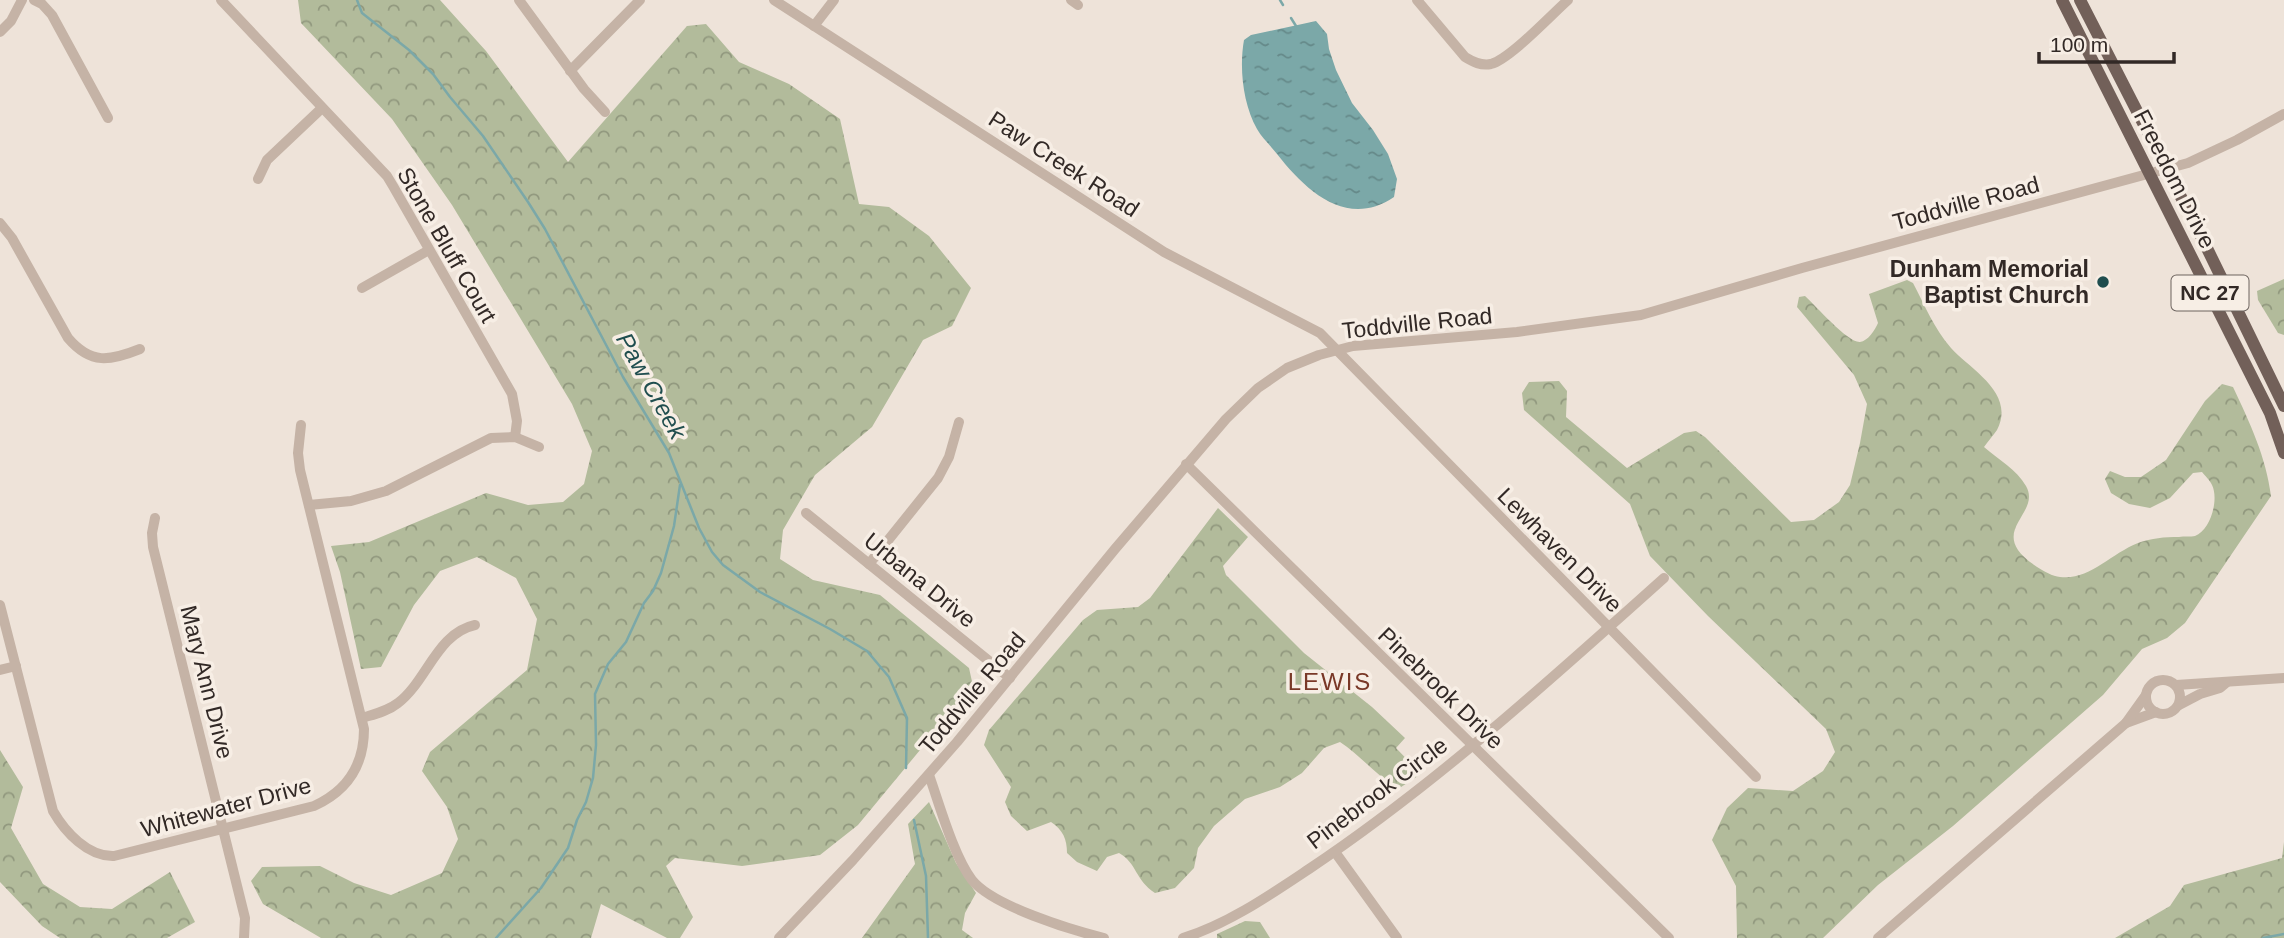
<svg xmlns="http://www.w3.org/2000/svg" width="2284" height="938" viewBox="0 0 2284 938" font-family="Helvetica,sans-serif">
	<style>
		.forest { fill: url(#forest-crowns) }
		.water { fill: url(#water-ripples) }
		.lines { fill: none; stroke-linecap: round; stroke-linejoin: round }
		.stream { stroke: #7ba8a8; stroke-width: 2.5 }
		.minor { stroke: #c5b3a6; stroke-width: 10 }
		.major { stroke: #726059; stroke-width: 12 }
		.poi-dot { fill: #204e4f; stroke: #f7eee5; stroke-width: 2.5 }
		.labels { text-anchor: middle; stroke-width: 7; stroke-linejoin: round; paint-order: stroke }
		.shield { fill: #f7eee5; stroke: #6d645f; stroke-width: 2 }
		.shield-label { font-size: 21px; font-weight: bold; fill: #322926 }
		.street-label { font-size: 23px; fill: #322926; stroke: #f7eee5 }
		.poi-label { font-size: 23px; font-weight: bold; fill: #322926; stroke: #f7eee5; text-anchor: end }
		.water-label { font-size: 24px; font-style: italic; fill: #204e4f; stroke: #f7eee5 }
		.neighbourhood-label { font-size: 24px; letter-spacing: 2px; fill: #793827; stroke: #f7eee5 }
	</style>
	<defs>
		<pattern id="forest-crowns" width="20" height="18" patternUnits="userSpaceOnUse" patternTransform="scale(1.75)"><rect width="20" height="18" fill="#b2bb9b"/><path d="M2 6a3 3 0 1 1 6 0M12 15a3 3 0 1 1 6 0" fill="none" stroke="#91987e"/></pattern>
		<pattern id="water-ripples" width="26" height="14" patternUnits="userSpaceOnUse" patternTransform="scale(1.75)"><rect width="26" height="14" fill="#7ba8a8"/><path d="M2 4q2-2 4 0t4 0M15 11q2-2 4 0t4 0" fill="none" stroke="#658989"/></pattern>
	</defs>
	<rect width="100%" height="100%" fill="#eee3d9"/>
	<g class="forest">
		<path d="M298 0H440L486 51 568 162 687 26 706 24 739 62 789 84 840 119 859 204 889 207 929 236 971 288 952 326 923 340 872 427 815 475 783 530 780 559 813 580 880 595 969 668 973 686 858 825 820 855 742 866 675 858 666 866 693 917 680 938H667L601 904 591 938H321L263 904 251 881 262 867 320 866 354 883 391 895 442 873 458 839 447 807 422 771 430 752 527 670 537 619 516 578 477 557 440 571 414 605 381 667 361 669 340 572 331 546 369 542 486 493 528 505 563 502 584 484 592 451 572 404 452 205 392 119 301 23Z"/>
		<path d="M2284 279V335L2278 333 2258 300 2257 291Z"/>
		<path d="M1907 280 1913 283C1925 306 1934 328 1951 348 1971 370 2016 393 1997 430 1993 436 1988 441 1984 447 1998 459 2017 470 2026 486 2043 516 1979 532 2042 570 2079 593 2105 556 2138 543 2152 538 2164 537 2179 537 2184 536 2191 537 2195 536 2211 530 2219 499 2212 485 2210 480 2205 476 2202 472L2193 473 2170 498 2150 508 2129 504 2111 493 2105 479 2110 471 2125 477H2141L2166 460 2205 401 2222 384 2233 387C2250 423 2266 457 2271 496L2185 623 2167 638 2142 649 2103 695 1953 826 1878 885 1823 938H1737L1736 886 1712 840 1727 808 1748 788 1793 791 1823 771 1835 752 1826 729 1708 616 1650 556 1630 504 1524 410 1522 393 1529 382 1559 381 1567 391 1566 417 1627 468 1684 433 1696 431 1705 437 1791 522 1814 520 1839 502 1850 485 1860 443 1867 404 1854 375 1797 307 1799 297 1805 296C1815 305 1848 343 1860 342 1868 341 1875 330 1878 323L1869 294Z"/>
		<path d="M1218 508 1248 537 1223 566 1226 575 1304 653 1372 707 1405 738 1396 748 1421 774 1398 789C1377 776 1361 756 1340 742L1324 748 1302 773 1280 787 1245 799 1214 826 1198 848 1194 868 1175 888 1155 893C1135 880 1137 863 1119 853L1107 857 1097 871 1077 862 1067 853C1067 839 1063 830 1051 822L1027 831 1011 816 1005 802 1011 787 984 745 989 730 1083 620 1097 610 1138 607 1150 598Z"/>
		<path d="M0 750 23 787 11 828 43 884 80 907 112 909 170 872 195 922 167 938H60L42 926 0 882Z"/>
		<path d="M929 802 956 863 976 893 965 913 962 930 973 938H862L915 864 908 824Z"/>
		<path d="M2284 842V938H2115L2170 906 2184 885 2282 858Z"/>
		<path d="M1245 921 1260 922 1270 938H1217V934Z"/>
	</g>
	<path class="water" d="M1316 21 1327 34 1329 49 1336 70 1352 103 1373 130 1388 154 1397 179 1394 197C1347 229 1306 191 1277 154 1271 146 1262 138 1257 129 1243 104 1239 68 1244 40L1251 35Z"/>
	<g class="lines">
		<g class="stream">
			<path d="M357 0 362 13 409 50 433 74 450 97 483 136 528 202 545 229 623 377 669 453 699 528 712 552 723 565 760 592 830 629 867 651 889 677 907 718 906 768"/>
			<path d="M1280 0 1283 5"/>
			<path d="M1291 18 1296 26"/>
			<path d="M914 820 926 876 928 938"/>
			<path d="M496 938 541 888 568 848 577 820 586 802 593 778 596 745 595 694 608 664 626 642 644 603 653 591 661 573 674 526 680 485"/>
			<path d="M2263 938 2284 934"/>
		</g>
		<g class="minor">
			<path d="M34 0 42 4 52 15 108 118"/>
			<path d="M221 0 387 176 393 186 512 394 517 421 515 437"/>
			<path d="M519 0 584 89 605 112"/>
			<path d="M774 0 1164 252 1320 333 1756 777"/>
			<path d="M1071 0 1078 5"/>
			<path d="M1417 0 1465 57C1473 62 1481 66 1491 64 1510 59 1551 15 1568 0"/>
			<path d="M814 26 834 0"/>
			<path d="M0 32 11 21 22 0"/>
			<path d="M570 71 640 0"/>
			<path d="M258 179 267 160 322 108"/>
			<path d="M0 223 12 238 68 338C91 365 110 361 140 349"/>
			<path d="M362 288 429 250"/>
			<path d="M1186 464 1669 938"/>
			<path d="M309 505 351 501 386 491 491 438 515 437 539 447"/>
			<path d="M806 513 1010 678"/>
			<path d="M155 518 152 533 153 547 245 918 244 938"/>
			<path d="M869 564 938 478 949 457 959 422"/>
			<path d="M0 605 53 811C65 832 88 857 114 856L314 806C347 791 364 766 364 729L300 470 298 453 301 425"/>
			<path d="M0 670 16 666"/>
			<circle cx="2163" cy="697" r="17"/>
			<path d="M2176 685 2284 678"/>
			<path d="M2179 705 2200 694 2220 688 2226 683"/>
			<path d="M362 718C375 714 388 711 398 703 427 681 437 633 475 625"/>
			<path d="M2126 723 2156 712"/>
			<path d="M929 775C939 803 954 857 972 880 993 906 1071 930 1104 938"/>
			<path d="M1335 852 1397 938"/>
			<path d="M779 938 853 860 957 742 1115 549 1226 419 1258 388 1287 368 1319 355 1353 346 1517 332 1641 315 1802 268 2188 163 2237 140 2284 114"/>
			<path d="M1183 938C1228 924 1270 895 1309 869 1436 784 1550 680 1664 578"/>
			<path d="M1878 938 2126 723 2146 695"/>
		</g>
		<g class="major">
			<path d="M2062 0 2270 413 2284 453"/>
			<path d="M2080 0 2202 238 2284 406"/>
		</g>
	</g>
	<circle class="poi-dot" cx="2103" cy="282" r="7"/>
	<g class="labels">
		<rect class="shield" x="2171.5" y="275.5" width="77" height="35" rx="5"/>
		<g class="shield-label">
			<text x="2210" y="300">NC 27</text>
		</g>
		<g class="street-label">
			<text transform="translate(1064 164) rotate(33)" y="8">Paw Creek Road</text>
			<text transform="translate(2175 179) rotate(63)" y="8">Freedom Drive</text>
			<text transform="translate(1966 203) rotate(-15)" y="8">Toddville Road</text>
			<text transform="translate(447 245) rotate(60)" y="8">Stone Bluff Court</text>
			<text transform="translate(1417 323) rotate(-6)" y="8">Toddville Road</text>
			<text transform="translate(1560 550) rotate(45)" y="8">Lewhaven Drive</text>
			<text transform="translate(920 580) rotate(39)" y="8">Urbana Drive</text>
			<text transform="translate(207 682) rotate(76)" y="8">Mary Ann Drive</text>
			<text transform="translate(1441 688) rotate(44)" y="8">Pinebrook Drive</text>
			<text transform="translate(972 693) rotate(-50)" y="8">Toddville Road</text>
			<text transform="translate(1377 793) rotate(-37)" y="8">Pinebrook Circle</text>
			<text transform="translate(226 807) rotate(-15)" y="8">Whitewater Drive</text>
		</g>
		<g class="poi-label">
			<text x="2089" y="277">Dunham Memorial<tspan x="2089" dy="26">Baptist Church</tspan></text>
		</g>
		<g class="water-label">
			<text transform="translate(651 386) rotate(61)" y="8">Paw Creek</text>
		</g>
		<g class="neighbourhood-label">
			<text x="1330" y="690">LEWIS</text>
		</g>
	</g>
	<path d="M2039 52v10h135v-10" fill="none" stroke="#322926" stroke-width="3.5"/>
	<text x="2050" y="52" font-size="21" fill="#322926" stroke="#f7eee5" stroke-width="5" paint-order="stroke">100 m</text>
</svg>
